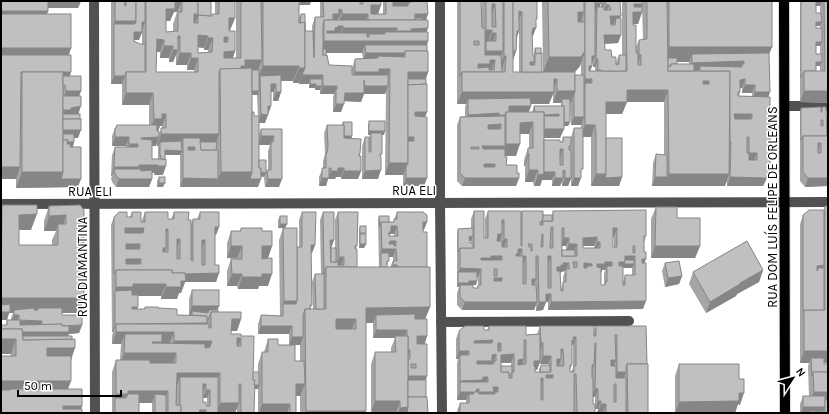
<svg xmlns="http://www.w3.org/2000/svg" width="829" height="414" viewBox="0 0 829 414" font-family="Karla,sans-serif">
	<style>
		.lines { fill: none; stroke-linecap: round; stroke-linejoin: round }
		.major-casing { stroke: #dbdbdb; stroke-width: 12 }
		.minor { stroke: #515151; stroke-width: 10 }
		.major { stroke: #000; stroke-width: 10 }
		.wall { fill: #a5a5a5; fill-rule: evenodd }
		.shaded-wall { fill: #868686 }
		.building { fill: #c0c0c0; stroke: #868686; fill-rule: evenodd }
		.labels { text-anchor: middle; stroke-width: 3; stroke-linejoin: round; paint-order: stroke }
		.street-label { font-size: 13px; fill: #000; stroke: #fff }
	</style>
	<rect width="100%" height="100%" fill="#fff"/>
	<g class="lines">
		<defs>
			<path id="major" d="M784 1 785 413"/>
		</defs>
		<use href="#major" class="major-casing"/>
		<g class="minor">
			<path d="M94 1 95 413"/>
			<path d="M440 1V203L442 413"/>
			<path d="M785 106H828"/>
			<path d="M1 204 828 202"/>
			<path d="M441 322 629 321"/>
		</g>
		<use href="#major" class="major"/>
	</g>
	<g class="wall">
		<path d="M1 1H81L78 8H48L47 14 71 48 69 55 71 72 70 76 81 91 79 96 78 138H74L73 147H70L78 187 16 188V179Z"/>
		<path d="M111 1H211V16H212V14H215V1H235V18L230 30H229V31L235 51 233 58H236V1H299V18L301 14 305 31H312V26L315 17H320V1H381V5L378 14H383V1H427L428 14 426 20 428 41 427 45 428 72 426 79 427 112 425 116 427 178 424 186H403V175H385L386 91 385 94H364L361 102 344 101 341 112H333V97L334 94H320V90H315V88H309V84H299V83H293V81H281V92L278 101H273V92H271V106L265 123H259V134L261 129H282L279 187H265L264 178 267 170H268V151L270 145H259V161L266 173 264 177 261 176 258 187H180V155H165L163 175H154L155 173H152V179L149 187H116L112 182 111 178 112 176H111L112 155 115 147H126V146H112V136L115 128H116L117 125H149V105H122V84H111ZM174 12H177L173 24V31L166 32V21H170ZM142 32V44H140L134 41V40H139ZM198 47 204 48V50H208V52L198 53ZM157 52H160V58H169V62H173L176 55V65H187V70H194V72H156ZM326 53H362L363 58 355 59 352 68 329 65ZM252 95H257L258 116H254L252 112ZM160 126H162V128L159 134 157 131H158ZM157 143V146H158V159H152V146H156Z"/>
		<path d="M457 1H481L482 28V1H537L536 22 532 36 533 56H534V53L535 48 541 53 542 72H543L542 1H601L600 7H601V1H620V18L621 35 618 43 605 44V50L612 57 616 63 619 55H622V1H772V47L769 53 766 180 763 186H727V181L725 186H652L653 163 656 154 664 155V102H627L622 114H606V138L622 177 619 186H591V137H583L581 174 578 186H571V179L568 186H562V182L560 186H552V180H542L540 186H534L533 182H525V166H524V160L528 148H529V134H520L516 156H505L506 165 517 173 519 178 516 186H462L457 181V125L460 117 465 116V107L466 104H457ZM642 5 643 40H639L636 47 633 24H638L642 12ZM519 32V72H513V60L516 51V38ZM593 61V67H595V71H590L592 66ZM581 62V75H575V72L580 66ZM677 62H689V64H677ZM740 88H742V93H752V96H739L740 92ZM553 93V103H561V106H534L532 112H528L531 106V104H549ZM570 103 571 125H581V128H574L571 137H563L562 142 544 140V138H560L564 129V126H568L570 122Z"/>
		<path d="M800 1H828V103L800 102ZM816 6H820V13H816ZM816 26H820V28H816ZM816 46H820V54H816ZM816 66H820V71H816Z"/>
		<path d="M822 107 828 186 805 187 800 181V112L801 108 821 112Z"/>
		<path d="M369 121 384 135H382L381 157 378 179H362V146L365 137 369 138 370 135H368V125Z"/>
		<path d="M343 122 352 136 351 138 360 154V156L361 171 358 179H341V177H336L335 179H328L326 186H319V177L323 168V161L325 154 324 133 327 125H342Z"/>
		<path d="M159 177 163 187H157V181Z"/>
		<path d="M2 205 31 230H19V245H52V240L56 231H44V221L49 206 80 205 84 298 79 313H62V315L82 325 79 333 69 334 68 336 71 360V381L68 389 82 406 81 409 1 413V356H11L6 325 7 320H11V318L13 313H9L7 320H1V207Z"/>
		<path d="M825 206H828V363H824L828 413H800V404L803 396H809L808 366 809 363H800V224L803 215 824 210Z"/>
		<path d="M656 207 677 218 700 246 695 258H651V219Z"/>
		<path d="M474 211 484 238H485V219L488 211 521 214 522 211 543 215H552L553 211 646 236 644 243 645 263 643 309 548 310V302H546L543 310 536 311V305L534 310H462L457 305V293L459 287H457V233L458 229 471 228V219ZM613 237H614V247H613ZM469 241H471V243H470ZM562 246H566V250H562ZM583 246H594V248H583ZM623 268H632V275H625L623 282ZM602 270H605L604 274V285H601V272ZM565 271 563 277V282L561 289 560 274 561 272ZM477 277H478V285L477 288H473L468 285H476L477 281Z"/>
		<path d="M132 212 141 222H142V220L145 212 168 219H171L174 212 188 220 191 224 193 219H197L200 212 219 227 216 235H215V265L219 273 216 282H185L181 293H179L177 299H161V296H138L137 309H144L145 307 158 308 177 315H191H189V299L192 290 218 310V312L241 319 237 331H231V334L241 336 253 372H258V364L262 352H264L268 339 278 345H289V334H258V324L261 315 280 316 279 240 283 228H278V220L280 216 287 224 285 228 297 247H299V220L302 212 315 245 312 253H311L312 305 310 309H313L312 282 315 274H321L320 220 323 212 334 240 331 249 335 248V220L338 212 357 246 356 249 357 267H379L378 220 379 216 389 222H393L397 212 424 230H423L427 267 430 307 425 319 427 336 425 344 427 376 426 380V397L428 413H371V364L375 352H391V348L395 338H373V323H366V411L365 413H300V395L296 396V413H258V389H254V413H237V408L235 413H152V403H139V413H112V372L116 360H120L121 344H112V336L113 332H112L111 225 114 217H130ZM390 234H394V236H389ZM389 257H393V261L390 267H387ZM295 345H300V361H295ZM203 398H207V406L203 402Z"/>
		<path d="M360 226 365 234 366 244 364 248H359V230Z"/>
		<path d="M241 228 262 231 272 246 268 258V286H259L258 289H238L237 286H227V271L231 259H237L227 258V243L231 231H240Z"/>
		<path d="M665 263 682 276 679 284 665 287 662 271Z"/>
		<path d="M763 270 759 282 737 294 736 296 706 313 689 284 693 272Z"/>
		<path d="M489 326 526 335 537 334 540 326 594 330 596 326H646L647 364 648 413H597L598 409H595V397H593V404L595 413H457V411L460 403H466V400H457V363L458 359H456V339L459 331 487 330ZM572 345H573V368L571 372H570V369L572 365ZM501 363H511V366H501ZM540 363V364H548V365H541L539 369V372H535V370H537Z"/>
		<path d="M679 364 739 379 740 405 738 404 735 413H675V376Z"/>
	</g>
	<g class="shaded-wall">
		<path d="M44 1H81L78 8H44Z"/>
		<path d="M177 1H182L177 12H174L170 21H162L166 9 175 2Z"/>
		<path d="M300 1H311L310 5H299Z"/>
		<path d="M491 1 495 4 491 16Z"/>
		<path d="M604 1H605L603 7H601Z"/>
		<path d="M393 2H411L408 4 405 10H390Z"/>
		<path d="M816 2H822L820 6H815Z"/>
		<path d="M594 3H601L598 11 597 9 596 11H591Z"/>
		<path d="M634 4H643L640 12H642L638 24H629Z"/>
		<path d="M371 5H381L378 14H368Z"/>
		<path d="M606 5H609L606 13H603Z"/>
		<path d="M339 9 342 10 339 18H338L336 22H330L333 14Z"/>
		<path d="M1 11H48L44 23H1Z"/>
		<path d="M519 11 522 12 519 20Z"/>
		<path d="M578 12H584L579 27Z"/>
		<path d="M194 14H198L194 26Z"/>
		<path d="M342 14H368L365 22H339Z"/>
		<path d="M415 14H428L425 22H415Z"/>
		<path d="M610 16H621L618 24 616 18 614 24H607Z"/>
		<path d="M229 18H235L230 30H225Z"/>
		<path d="M115 21H136L132 33 114 24Z"/>
		<path d="M142 22H145L142 30Z"/>
		<path d="M816 22H822L820 26H815Z"/>
		<path d="M400 24 428 28 424 40 428 41 424 53 365 45 362 53H321V49L324 41V32L338 26H343L339 38 393 41 397 31Z"/>
		<path d="M343 28H397L392 40 385 34V32L382 40 369 37V34L367 40H339Z"/>
		<path d="M533 28H536L533 36H530Z"/>
		<path d="M486 30H492L488 42H482Z"/>
		<path d="M517 31H519L516 39Z"/>
		<path d="M134 32H142L139 40H131Z"/>
		<path d="M492 33H496L492 45H488Z"/>
		<path d="M198 35 208 36 204 48 194 47Z"/>
		<path d="M604 35H621L618 43 601 44Z"/>
		<path d="M178 36H180L176 47Z"/>
		<path d="M224 37H228L224 49Z"/>
		<path d="M208 38H213L208 50H204Z"/>
		<path d="M157 39 164 40 160 52 152 51Z"/>
		<path d="M816 42H822L820 46H815Z"/>
		<path d="M164 46H173L169 58H160Z"/>
		<path d="M669 47H772L766 62H744L741 70 742 64 740 70 700 66 698 71H689L692 63V54L689 62H665V58Z"/>
		<path d="M1 48H71L67 60H1Z"/>
		<path d="M173 50H178L173 62H169Z"/>
		<path d="M235 51 231 63 220 64 224 52Z"/>
		<path d="M486 51H503L498 63 495 60 492 69H488L475 72 478 64 482 63Z"/>
		<path d="M512 51H516L513 60Z"/>
		<path d="M585 51 580 66 575 72H543L549 57Z"/>
		<path d="M180 53H191L187 65H176Z"/>
		<path d="M366 53H405L402 61 378 56 376 61H363Z"/>
		<path d="M639 55H641L636 67H634Z"/>
		<path d="M504 56H506L502 68H500Z"/>
		<path d="M592 56H595L591 66H592L588 78 585 77Z"/>
		<path d="M191 58H198L194 70H187Z"/>
		<path d="M596 59H598L595 67H593Z"/>
		<path d="M245 60H262L257 72 239 78 241 66Z"/>
		<path d="M530 62H534L531 70H527Z"/>
		<path d="M816 62H822L820 66H815Z"/>
		<path d="M263 66H299L293 81H260V76L259 81H257Z"/>
		<path d="M299 68H305L299 83H293Z"/>
		<path d="M379 69H390L386 81 364 80 351 84 355 72Z"/>
		<path d="M22 72H71L67 84Z"/>
		<path d="M408 72H428L424 84 405 83Z"/>
		<path d="M302 75H323L320 84 310 79 309 84H299Z"/>
		<path d="M700 75H729L709 81 705 93Z"/>
		<path d="M114 76H125L122 84H111Z"/>
		<path d="M554 79H557L553 91Z"/>
		<path d="M585 79H592L588 91 585 83 583 91H581Z"/>
		<path d="M745 79 742 88H737L740 80Z"/>
		<path d="M271 84H276L273 92H268Z"/>
		<path d="M310 84H316L315 88H309Z"/>
		<path d="M745 85H755L752 93H742Z"/>
		<path d="M316 86H322L320 90H315Z"/>
		<path d="M323 86H337L334 94H320Z"/>
		<path d="M365 86H388L385 94H364L361 102 342 101 345 93H362Z"/>
		<path d="M627 90H668L664 102H627L622 114H602L606 102Z"/>
		<path d="M66 91H81L78 99H63Z"/>
		<path d="M248 91H259L258 95H246Z"/>
		<path d="M557 91H575L571 103 562 99 561 103H553Z"/>
		<path d="M804 91H828V103L800 102Z"/>
		<path d="M276 92H281L278 101H273Z"/>
		<path d="M462 92H554L549 104H468V99L466 104H457Z"/>
		<path d="M755 92H770L767 101 752 100Z"/>
		<path d="M126 93H153L149 105H122Z"/>
		<path d="M336 104H344L341 112H333Z"/>
		<path d="M81 106 78 115 59 118 60 110Z"/>
		<path d="M268 106H271L265 123H258L261 114Z"/>
		<path d="M509 106H531L528 114H506Z"/>
		<path d="M415 112H427L424 120H412Z"/>
		<path d="M499 113 496 122 465 123 468 115Z"/>
		<path d="M162 114H166L162 126H160L158 131H150L154 119Z"/>
		<path d="M559 114 556 123H533L529 134H516L520 123 535 115Z"/>
		<path d="M734 114H752L749 122H731Z"/>
		<path d="M574 117H584L581 125H571Z"/>
		<path d="M562 122H570L568 126H560Z"/>
		<path d="M501 124 498 133H485L488 125Z"/>
		<path d="M585 125H595L591 137H581Z"/>
		<path d="M543 129H564L560 138H540Z"/>
		<path d="M60 130H81L78 138H61Z"/>
		<path d="M369 131H385L384 135H371V133L370 135H368Z"/>
		<path d="M161 134H219L215 146 183 138 180 146 160 142 158 146H157Z"/>
		<path d="M261 136H274L270 145H258Z"/>
		<path d="M343 136H352L351 140H341Z"/>
		<path d="M115 137H129L126 146H112Z"/>
		<path d="M159 137 156 146H138L141 138Z"/>
		<path d="M406 137H414L411 145H406Z"/>
		<path d="M827 140 820 144 818 152 803 144Z"/>
		<path d="M61 142H74L73 147H60Z"/>
		<path d="M129 144H138L135 152H126Z"/>
		<path d="M506 144H520L516 156H502Z"/>
		<path d="M482 146H505L502 154 479 155Z"/>
		<path d="M188 147H195L192 155H185Z"/>
		<path d="M560 149H563L560 157H557Z"/>
		<path d="M165 150 182 151 180 155H163Z"/>
		<path d="M749 153H757L754 161H746Z"/>
		<path d="M528 154H529L525 166H524Z"/>
		<path d="M389 163H408L403 175H385Z"/>
		<path d="M484 164H495L492 172H481Z"/>
		<path d="M139 165H158L155 173H137L114 169 112 176H111L114 167Z"/>
		<path d="M157 166H166L163 175H154Z"/>
		<path d="M1 167H20L16 179H1Z"/>
		<path d="M338 168H344L341 177H336L335 179H328L326 186H319L322 178H328L331 171Z"/>
		<path d="M381 170 378 179H362L365 171Z"/>
		<path d="M529 170H538L533 182H525Z"/>
		<path d="M565 170 562 178H563L560 186H552L555 178 563 171Z"/>
		<path d="M344 171H361L358 179H341Z"/>
		<path d="M22 172H63L81 179 78 187 16 188Z"/>
		<path d="M221 172H252L261 179 258 187H215Z"/>
		<path d="M259 172 266 173 264 177 258 176Z"/>
		<path d="M543 172H555L552 180H542L540 186H534L538 175Z"/>
		<path d="M770 172 763 186H727L730 177Z"/>
		<path d="M596 174H606L622 177 619 186H591Z"/>
		<path d="M669 174H729L725 186H652L655 177H667Z"/>
		<path d="M183 178 218 179 215 187H180Z"/>
		<path d="M406 178H427L424 186H403Z"/>
		<path d="M465 178H519L516 186H462Z"/>
		<path d="M565 178H571L568 186H562Z"/>
		<path d="M574 178H581L578 186H571Z"/>
		<path d="M808 178H828V186L805 187Z"/>
		<path d="M119 179H152L149 187H116Z"/>
		<path d="M268 179H282L279 187H265Z"/>
		<path d="M159 183H165L163 187H157Z"/>
		<path d="M37 214 31 230H13L19 215Z"/>
		<path d="M66 215 61 231 58 224 56 231H44L49 216Z"/>
		<path d="M502 220H504L501 228Z"/>
		<path d="M423 222H427L424 230H420Z"/>
		<path d="M280 224H287L285 228H278Z"/>
		<path d="M391 226H397L394 234H390L388 241H386Z"/>
		<path d="M215 227H219L216 235H212Z"/>
		<path d="M125 228H144L141 237H122Z"/>
		<path d="M613 228H617L614 237H610Z"/>
		<path d="M166 229H168L165 237Z"/>
		<path d="M498 234H502L499 243H495Z"/>
		<path d="M473 236 471 241H468L469 237Z"/>
		<path d="M597 237 594 246H580L583 238Z"/>
		<path d="M564 238H569L566 246H561Z"/>
		<path d="M177 239H180L177 248 174 247Z"/>
		<path d="M504 239H507L504 247H501Z"/>
		<path d="M202 240H205L202 248Z"/>
		<path d="M330 240H334L331 248Z"/>
		<path d="M390 241H396L393 249H396L393 257H381V253L379 257 382 249Z"/>
		<path d="M597 242H600L597 250H594Z"/>
		<path d="M126 244H140L137 252H123Z"/>
		<path d="M360 244H366L364 248H359Z"/>
		<path d="M569 244H577L574 252H566Z"/>
		<path d="M311 245H315L312 253H308Z"/>
		<path d="M231 246H242L237 258H227Z"/>
		<path d="M262 246H272L268 258H258Z"/>
		<path d="M655 246H700L695 258H651Z"/>
		<path d="M163 248H166L163 257Z"/>
		<path d="M518 249H522L519 257 515 263 516 254Z"/>
		<path d="M491 256H502L499 265 478 267 481 258Z"/>
		<path d="M523 256H526L523 265Z"/>
		<path d="M548 256H551L548 264Z"/>
		<path d="M625 256H635L632 264H634L632 268H623L616 270 619 262Z"/>
		<path d="M339 257H344L341 266H336Z"/>
		<path d="M126 259H141L138 268H123Z"/>
		<path d="M642 259H646L643 267H639Z"/>
		<path d="M575 260 574 264H568L566 270V269L565 271 561 272 560 274 554 276 557 267 560 264Z"/>
		<path d="M605 262H612L609 270 607 266 605 270H602V272H594L597 264Z"/>
		<path d="M584 263 592 264 589 272 587 266 585 271H581Z"/>
		<path d="M393 265H397L394 273H390Z"/>
		<path d="M824 265 821 274 818 270V268L816 274 817 266Z"/>
		<path d="M460 268 481 269 478 277H458V272Z"/>
		<path d="M763 270 759 282 737 294 736 296 706 313 710 302 740 283Z"/>
		<path d="M219 273 216 282H185L181 293H179L177 299H161L166 287 181 282 116 274Z"/>
		<path d="M232 274H242L237 286H227Z"/>
		<path d="M262 274H272L268 286H259L258 289H238L242 277Z"/>
		<path d="M682 276 679 284 665 287 668 278Z"/>
		<path d="M494 278H502L499 286H491Z"/>
		<path d="M532 279H536L533 287H529Z"/>
		<path d="M469 281H477L476 285H460L459 287H457L458 283Z"/>
		<path d="M133 284H166L161 296H130L115 291 116 287Z"/>
		<path d="M546 294H551L548 302H546L543 310 536 311 539 302Z"/>
		<path d="M1 298H84L79 313H37L38 308 36 313 14 310 13 313H9L7 320H1Z"/>
		<path d="M284 301H297L293 313 283 304 280 313Z"/>
		<path d="M646 301 643 309 548 310 551 302Z"/>
		<path d="M465 302H537L534 310H462Z"/>
		<path d="M192 306H219L216 314 211 312 208 313 209 310 207 315 192 311 191 315H189Z"/>
		<path d="M132 307H138L135 315H129Z"/>
		<path d="M430 307 424 322 376 315 373 323H361L366 308Z"/>
		<path d="M14 315H19L16 323H11Z"/>
		<path d="M232 319H241L237 331H227Z"/>
		<path d="M336 319H356L350 334H330Z"/>
		<path d="M208 320 204 332H174L169 344 176 353 172 365H120L124 353 125 334 121 344H112L116 332 167 323Z"/>
		<path d="M19 321H42L39 329H16Z"/>
		<path d="M115 324H116L113 332H112Z"/>
		<path d="M82 325 79 333 69 334 65 344 16 339 11 354H1V332L46 326Z"/>
		<path d="M261 326H292L289 334H258Z"/>
		<path d="M376 330H407L404 338 395 336V338H373Z"/>
		<path d="M417 336H427L424 345H414Z"/>
		<path d="M292 337H303L300 345H289Z"/>
		<path d="M573 337H576L573 345H572L569 348Z"/>
		<path d="M237 338H241L237 350Z"/>
		<path d="M493 340 490 349H471L474 341Z"/>
		<path d="M174 341H212L207 353 169 352Z"/>
		<path d="M498 343H501L498 351H495Z"/>
		<path d="M541 343H543L540 351H538Z"/>
		<path d="M20 346 75 348 70 363H42Z"/>
		<path d="M561 349H563L560 358Z"/>
		<path d="M407 350H410L407 358Z"/>
		<path d="M459 351H469L466 360 460 355 458 359H456Z"/>
		<path d="M804 351H828V363H811V358L809 363H800Z"/>
		<path d="M496 354 493 363H492L489 370 474 369 477 361 492 355Z"/>
		<path d="M514 354 511 363H498L501 355Z"/>
		<path d="M543 356H551L548 364H540Z"/>
		<path d="M524 359 521 368H515L518 360Z"/>
		<path d="M557 359H561L558 367H554Z"/>
		<path d="M611 360H616L613 368H608Z"/>
		<path d="M534 361H540L537 370H531Z"/>
		<path d="M592 365H594L591 373Z"/>
		<path d="M617 372H626L623 380H614Z"/>
		<path d="M177 373H220L215 385H206L203 392 180 377 177 385Z"/>
		<path d="M553 375 550 384 543 378 540 386V376Z"/>
		<path d="M407 376H427L424 385H405Z"/>
		<path d="M483 377H488L485 385 479 389 476 397 475 392 460 382 457 389 460 381Z"/>
		<path d="M1 381H71L65 396 10 389 8 396 1 391Z"/>
		<path d="M296 384H305L300 396H291Z"/>
		<path d="M251 385H259L258 389H250Z"/>
		<path d="M493 387H498L495 396V392L494 396 476 400 479 392Z"/>
		<path d="M595 388 598 389 595 397H592Z"/>
		<path d="M206 390H210L207 398H203Z"/>
		<path d="M128 391H168L163 403 155 394 152 403H125L115 398 116 394Z"/>
		<path d="M460 392H474L471 400 469 394 466 400H457Z"/>
		<path d="M814 392H828V404H809Z"/>
		<path d="M739 393H744L740 405 738 404 735 413H675L679 402Z"/>
		<path d="M375 401H400L396 413H371Z"/>
		<path d="M598 401H601L598 409H595Z"/>
		<path d="M220 403H239L235 413H216Z"/>
		<path d="M262 404H290L287 413H259Z"/>
		<path d="M601 404H606L603 413H597Z"/>
		<path d="M63 406H82L80 413H60Z"/>
		<path d="M408 407 406 413H398L400 408Z"/>
		<path d="M803 407H825L823 413 819 411 818 413 802 412 801 413Z"/>
		<path d="M200 410H206L205 413H198Z"/>
		<path d="M306 411H366L365 413H305Z"/>
	</g>
	<g class="building">
		<rect x="1" y="1" width="47" height="10"/>
		<path d="M115 1H124L125 6H126V1H136V21H115Z"/>
		<path d="M136 1H145V22H142V32H134V41L140 44H145V72H126L125 76H114V24H135L136 21Z"/>
		<path d="M146 1H178V2H175V9H166V32L178 31V12H182V1H198V14H194V23H198V15L212 16V14H219V1H235V18H229V31H235V51L224 52V58H241V1H261L262 60H245V66H241V69H220L219 72V134H161V128H166V114H162V119H154L153 93H126V72H146ZM198 35 208 36V38H213L212 52 198 53ZM178 36H180V53H191V58H198V72H156L157 39 164 40V46H173V50H178ZM224 37H228V42H224Z"/>
		<path d="M198 1H211V16L198 15 197 19 198 14Z"/>
		<path d="M263 1H299V23L305 22V68H299V66H263Z"/>
		<path d="M323 1H360V4H363V1H381V5H371V14H386V1H427L428 14H415V20H368V14H342V10L339 9V14H333V20H324L323 24V55H327L329 65 352 66V75H388V86H365L364 80V93H345L344 104H336V89H337V86H323V75H302L305 68V31H313L314 58 315 17H324ZM393 2H411L408 4V6H393Z"/>
		<path d="M460 1H481L482 28H485V55H501L502 72H462L460 76ZM474 41H479V45H474ZM490 60H495L494 70H489V67L478 68V64H490Z"/>
		<path d="M486 1H503V51H486V41H496V33H492V30H486ZM492 4H495L496 27H492Z"/>
		<path d="M504 1H513V72H575V91H557V79H554V92H462V72H505L506 56H504Z"/>
		<path d="M513 1H537V19H536V28H533L532 32 533 56H534V62H530V65H535V54L542 53V72H522V12L519 11V31H517L516 51H513Z"/>
		<path d="M548 1H584V12H578V22H585V51L581 57H549Z"/>
		<path d="M585 1H595V56H592V66H589V71H627L626 1H643V4H634V7H642V12H633V25H636V53H638V65H641V55H639V40L647 39V1H667L668 71H730L729 174H669L668 90H627V102H606V174H596V131L595 125H585V83H592V79H585ZM703 81H709V84H703Z"/>
		<rect x="595" y="1" width="6" height="2"/>
		<path d="M606 1H620L621 16H610L611 25H615L616 18H621V35H604L605 50H611L612 57H616V65L619 64V55H626V71H601V70H598V59H596L597 9V7H604V10H611L609 5H606Z"/>
		<rect x="669" y="1" width="103" height="46"/>
		<path d="M801 1H822V2H816V13H821L822 22H816V28H822V42H816V54H822V62H816V71H804L801 78Z"/>
		<path d="M824 1H828V91H804V71H825Z"/>
		<rect x="1" y="14" width="70" height="34"/>
		<path d="M301 14H305V31V22L300 23Z"/>
		<path d="M416 18H423V20H415Z"/>
		<path d="M324 20H428V28L411 29V31H397V28H343V26H338V27L335 28V31H327V33H367V37H369V34H385V32H428V41H324Z"/>
		<path d="M365 45H427V51H405V53H366Z"/>
		<path d="M535 48H541V53L536 54Z"/>
		<rect x="323" y="49" width="3" height="6"/>
		<path d="M405 51H428V72H408V163H389L390 69H379V72H355V59L378 58V56L405 57Z"/>
		<path d="M769 53 770 92H755V85H745V79L740 80V92H738V96L770 97V172L766 178 730 177 731 142H730V71H700V66L742 67V64H744V61L692 63V54ZM734 114H752V119H735ZM747 137H749V153H757V160H749V153H747Z"/>
		<path d="M1 55H71V72H21L20 167H1Z"/>
		<path d="M668 58H677V64H671L670 66 668 67Z"/>
		<path d="M671 64H694V71H668V67L671 66Z"/>
		<path d="M252 68V172H221L220 69Z"/>
		<rect x="252" y="70" width="7" height="21"/>
		<rect x="22" y="72" width="41" height="100"/>
		<path d="M281 75V92H276V84H271V106H268V115L261 114 260 76Z"/>
		<path d="M575 75H584V117H574V95L575 91Z"/>
		<path d="M63 76H81V91H66L65 85H63Z"/>
		<path d="M310 79H322V86H316V84H310Z"/>
		<path d="M408 79H426V84L408 85Z"/>
		<path d="M427 84V112H415V116L427 117V178H406V167L408 163V141H414V137H408V85Z"/>
		<path d="M63 96H81V106L71 108V110H63Z"/>
		<path d="M530 98 531 106H509V112H506L505 115H499V113L468 115V99Z"/>
		<path d="M562 99H570V122H564V106H562Z"/>
		<path d="M534 106H564V129H544V116H559V114L544 115V112H535Z"/>
		<path d="M821 107V112H822V107H826L827 136H803L801 140V108ZM821 120H823V126H821Z"/>
		<path d="M252 112H254V116H259V168H261V179H250L252 172Z"/>
		<path d="M506 112H544V174L538 175V170H529V154H528V148H533V122L520 123V144H506Z"/>
		<rect x="63" y="114" width="17" height="5"/>
		<path d="M505 116V146H482V147H483V149H505V157H507L506 165H517V173H519V178H465L460 173V117ZM501 124V129H488V125ZM471 147H479V149H471ZM484 164H495V167H484Z"/>
		<rect x="63" y="119" width="18" height="11"/>
		<rect x="369" y="121" width="16" height="10"/>
		<path d="M343 122H352V136H344V125H343Z"/>
		<path d="M117 125H157V131H159V137L141 138V139L152 140V159H166V166H157L158 165H139V167H114L115 147H138V144H129V137H115V128H116Z"/>
		<path d="M327 125H344V138L361 139 360 154H359V156H361V171H344V168H338V171H331V168H329V178H322V168H326V153H327L328 146Z"/>
		<path d="M574 128H583V169H581V178H574Z"/>
		<path d="M261 129H282V179H268L267 170H271V142H273L274 136H261Z"/>
		<path d="M371 133H382V154H380V156L381 157V170L365 171V137H369V152H371Z"/>
		<path d="M63 134H74V142H67L68 140H63Z"/>
		<path d="M803 136H828V178H808L803 172ZM818 143H821V153H818Z"/>
		<path d="M563 137H571V146H569V150H571V178H565V170L563 171V178H555V172H544V140H560V142H563ZM560 149H563V165H560Z"/>
		<path d="M183 138H200L201 150H218V179L183 178ZM188 147H195V150H188Z"/>
		<path d="M606 138H622V177L605 178 606 174Z"/>
		<path d="M63 140H68L67 144H71L70 147H81V179H61L63 172Z"/>
		<path d="M181 141 182 151 165 150V159H161V156H160V142Z"/>
		<path d="M200 142H217L216 150H201Z"/>
		<path d="M656 154 667 155V177H655Z"/>
		<path d="M259 160H266V173L261 172V168H259Z"/>
		<path d="M114 169H141V171L152 170V179H119L115 174Z"/>
		<rect x="159" y="177" width="6" height="6"/>
		<path d="M2 205H37V214L19 215V245H58V224H66V215L49 216V206L80 205 84 210V298H1Z"/>
		<path d="M825 206H828V351H804V310H825Z"/>
		<path d="M656 207H677V218H700V246H655Z"/>
		<path d="M646 210V236H644V252H646V259H642V263H646V301L551 302V294H546V302H539L538 256H536V279H532V285H536L537 302H465L460 297V285H473V288H478V285H481V269L460 268V248H474V211H484V238H488V211H521V246H522V211H543V219H542V222H540V225H543V221H553V211ZM502 220H504V239H507V247H502V241H497L498 234H502ZM551 227H553V248H550ZM562 228H564V238H569V244H577V256H562ZM613 228H617V247H613ZM542 234H543V247H541ZM597 237V242H600V248H583V238ZM528 244H532V251H531V247H529ZM633 246H635V253H633ZM518 249H522V256H516V254H518ZM491 256H502V260H481V258H491ZM523 256H526V284H523ZM548 256H551V288H548ZM625 256H635V275H625V285H623V266H619V262H625ZM573 262H577V267L574 268ZM605 262H612V266H607V282H605V285H601V268L597 267V264H605ZM563 263H569V269H566V282H563V291H561L560 271H557V267H561V265H564ZM584 263 592 264V266H587V268H584ZM494 269H497V276H494ZM494 278H502V281H494Z"/>
		<path d="M809 210H824V265L817 266V271L818 270V268H824V310H804L803 313V215Z"/>
		<path d="M119 212H127V217H132V212H141V222H145V212H168V219H174V212H189L188 220H191V260L193 261V219H200V212H219V227H215V265H219V273L185 274V273H172V270H116L114 274V217ZM125 228H144L143 233H125ZM166 229H168V252H163V248H166ZM177 239H180V259H177ZM202 240H205V265H202ZM126 244H140V249H126ZM126 259H141V264H126Z"/>
		<path d="M302 212H316L315 245H311L312 305H310V309H305L303 316V337H292V326H261V315L283 316V304H296L297 301V247H302Z"/>
		<path d="M323 212H334V240H330L331 262H338V265H344V257H339L338 212H358L357 246H355V249H357V267H326L324 274Z"/>
		<path d="M397 212H423L427 215V222H423V232H427V267H397V265H393V261H397L396 249H382L381 222H394V219H397ZM391 226H397L398 236H389V232H391ZM390 241H396V246H394V244H389Z"/>
		<path d="M543 215H552V221H543L542 223H541L543 219Z"/>
		<rect x="280" y="216" width="7" height="8"/>
		<path d="M379 216H389V222H381L380 227Z"/>
		<rect x="360" y="226" width="6" height="7"/>
		<path d="M241 228H262V231H272V246H262V259L272 258V274H262V277H242V274H232L231 259H242V246H231V231H241Z"/>
		<path d="M283 228H297V301H284Z"/>
		<path d="M473 228V236L469 237 470 243H473V248H460L458 252V229Z"/>
		<rect x="360" y="234" width="6" height="10"/>
		<path d="M747 241 763 270 740 283V284L710 302 693 272Z"/>
		<rect x="331" y="248" width="5" height="14"/>
		<rect x="562" y="250" width="13" height="6"/>
		<path d="M381 253H389V261H387V267H381Z"/>
		<path d="M625 260H634V264H624Z"/>
		<path d="M679 261 682 276 668 278 665 263Z"/>
		<path d="M326 267H430V307L366 308V411H306L305 309H326ZM336 319H356V329H336Z"/>
		<path d="M116 270H172V273H185L186 281H181V287H166V284H133V287H116Z"/>
		<path d="M458 272H477V281H469V283H458Z"/>
		<path d="M315 274H324V309H316Z"/>
		<path d="M132 290V295H138V307H132V309H145V307H158V308L177 309V315L207 316V323L115 324V291Z"/>
		<rect x="192" y="290" width="27" height="16"/>
		<path d="M10 304V312H1V305Z"/>
		<path d="M34 308V310H38V308H62V315H82V325L62 326V324L42 325V321L19 320V315H14V310Z"/>
		<path d="M209 310H218V312H211L208 320H207V316L192 315V311L208 313Z"/>
		<path d="M211 312H241V319H232L231 334H241V336H254L253 380H255L254 413H241V384H239V403H220V373H177L176 405H181V413H168V391H128V394H116V360H150V363H176V353H124L125 334H162V342H152V343L205 344V348L210 347 212 341H174V332H116V324H209V328H211ZM237 338H241V346H237Z"/>
		<path d="M415 314V319H427V336H417V344H427V376H408V359H410V350H408V336H407V330H376V315ZM411 364H416V368H411Z"/>
		<path d="M7 320H20V325L62 324V326H69V332H22V329H1V325H7Z"/>
		<path d="M465 326H484V330H489V326H526V335L540 334V361H534V366H535V372H551V356H543V343H541L540 326H594V336H596V326H646L647 364H627L626 368V372H617V335H615L616 360H611V366H616V378H626V413H606V404H601V401H598V389L595 388 596 343H595L594 365H592V378H593V404H595V413H577L576 374H574V413H460V403H469V394H474V392H460V382H488V377H483V380L460 381V355H469V351H459V331ZM573 337H576V366H574V372H570V365H572V340H574ZM493 340 492 343H474V341ZM524 340H526V364L518 365V360L524 359ZM498 343H501V351H498ZM561 349H563L564 366H557V359H561ZM496 354V361H494V364H477V361H492V355ZM514 354V372H512V378H509V372H501V355ZM546 375H553V378H546ZM541 378H543V400H541ZM614 384H616V402H614ZM493 387H498V392H495V394H479V392H475L477 389H479V392H494Z"/>
		<path d="M1 329H22L23 340 75 339V348H47V356H71V381H1V356H16V339H1Z"/>
		<path d="M23 336H72V339L23 340Z"/>
		<path d="M395 336H408V407L400 408V401H375V352H396Z"/>
		<path d="M268 339H278V345H295V361H304L305 384H296V413H290V404H262V352H268Z"/>
		<path d="M811 358H824V364H828V372H813L812 376Z"/>
		<path d="M627 364H648V413H628Z"/>
		<path d="M679 364H739V379H744V393H739V401L679 402Z"/>
		<path d="M541 365H550V372H540Z"/>
		<path d="M501 366H512V372L510 376H509V372H501Z"/>
		<path d="M253 372H259V385H254L255 380H253Z"/>
		<path d="M813 372H828V392H814Z"/>
		<path d="M180 377H218V413H206V410H200L199 413H181V405H180ZM203 384H206V390H210V406H206V402H203Z"/>
		<rect x="408" y="380" width="18" height="17"/>
		<path d="M10 389H82V406H63V409H82V413H1V390H10Z"/>
		<path d="M128 394H139V413H115V398H126Z"/>
		<path d="M155 394 166 395V413H155Z"/>
		<rect x="803" y="396" width="22" height="11"/>
		<path d="M408 397H427L428 413H407L408 407Z"/>
		<rect x="825" y="400" width="3" height="13"/>
		<path d="M810 411H816V412H819V411H824V413H802V412H810Z"/>
	</g>
	<g class="labels">
		<g class="street-label">
			<text x="414" y="195">RUA ELI</text>
			<text x="90" y="196">RUA ELI</text>
			<text transform="translate(772 207) rotate(-90)" y="5">RUA DOM LUÍS FELIPE DE ORLEANS</text>
			<text transform="translate(82 267) rotate(-90)" y="5">RUA DIAMANTINA</text>
		</g>
	</g>
	<rect width="829" height="414" fill="none" stroke="#000000" stroke-width="4"/>
	<g transform="translate(793 378) rotate(54)" stroke="#ffffff" stroke-width="3" paint-order="stroke">
	<path d="M0-3L7 15L0 10L-7 15Z" fill="#000000"/>
	<text y="-6" font-size="11" font-weight="bold" text-anchor="middle" fill="#000000">N</text>
	</g>
	<path d="M18 390v6h103v-6" fill="none" stroke="#000000" stroke-width="2"/>
	<text x="24" y="390" font-size="12" fill="#000000" stroke="#ffffff" stroke-width="3" paint-order="stroke">50 m</text>
</svg>
